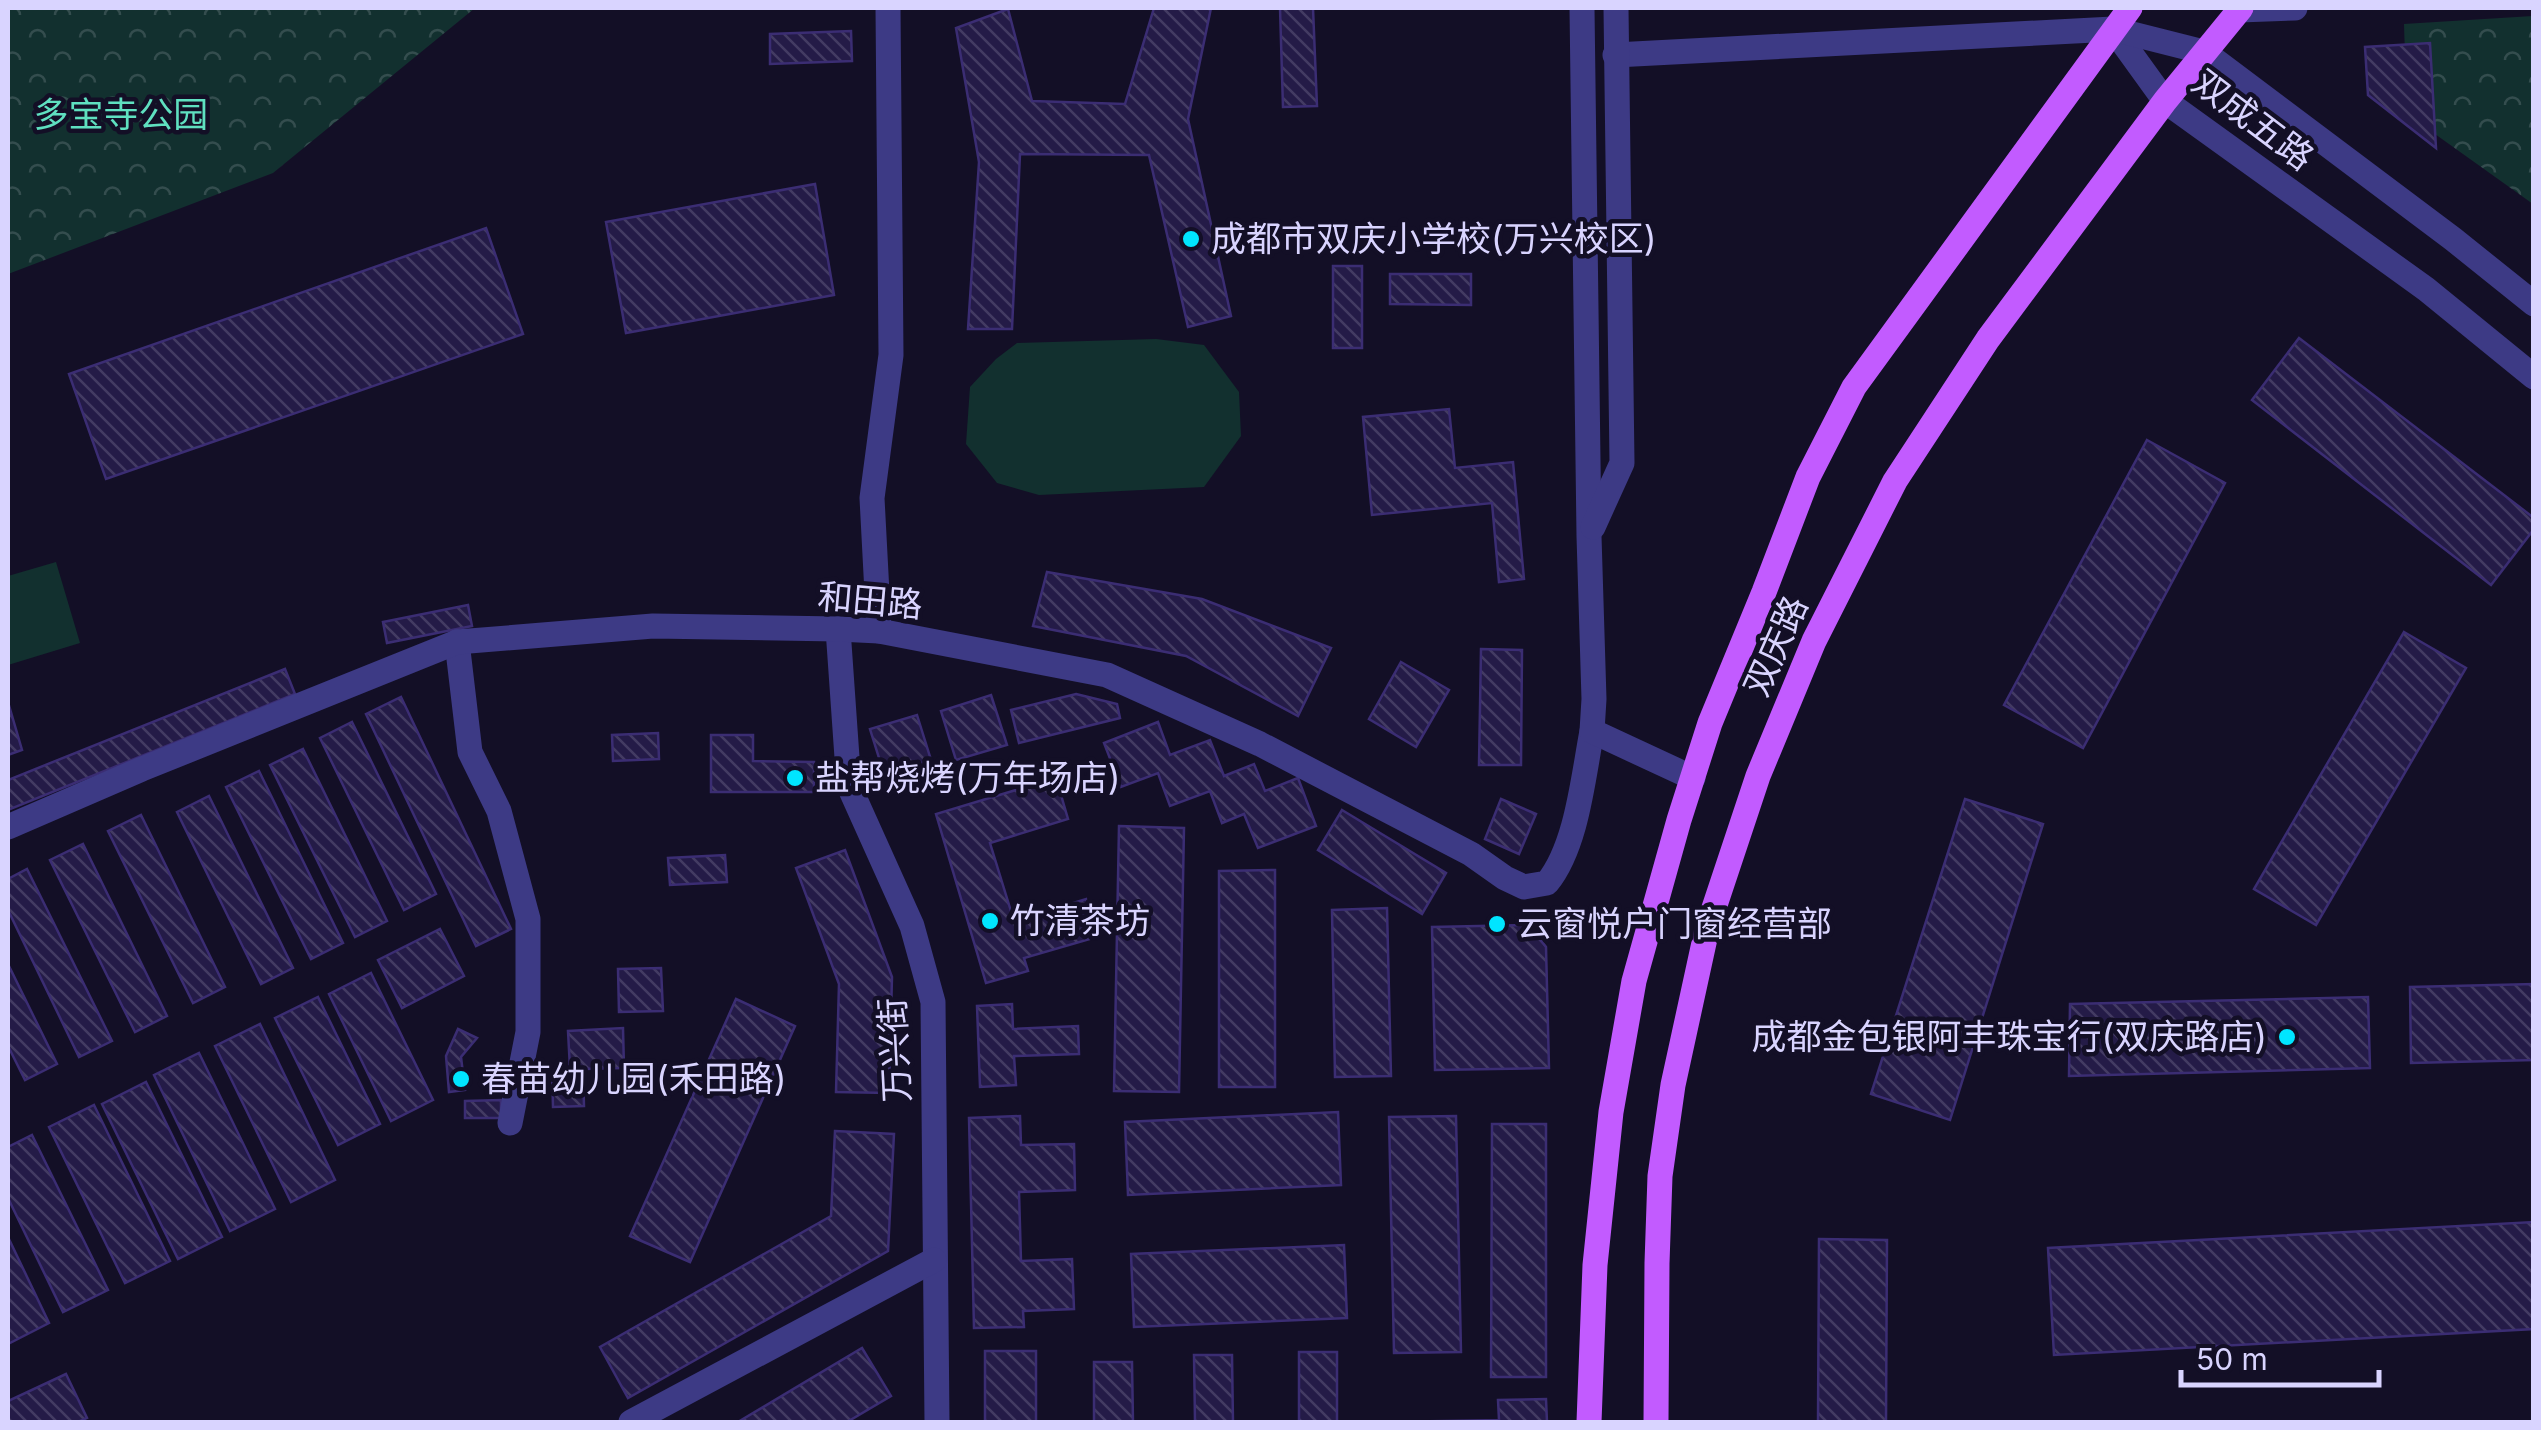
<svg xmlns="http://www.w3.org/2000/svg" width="2541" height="1430" viewBox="0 0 2541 1430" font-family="Inter,'Noto Sans SC',sans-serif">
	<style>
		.grass { fill: #12302f }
		.park { fill: url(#park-crowns) }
		.building { fill: url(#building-back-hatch); stroke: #3b2d73; stroke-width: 2.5 }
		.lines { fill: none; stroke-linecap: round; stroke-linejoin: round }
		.minor { stroke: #3d3a85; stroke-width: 25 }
		.tertiary { stroke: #3d3a85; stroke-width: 25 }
		.primary { stroke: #c25bff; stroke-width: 25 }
		.poi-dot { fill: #00e5ff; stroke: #130f26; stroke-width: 4 }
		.labels { text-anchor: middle; stroke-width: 9; stroke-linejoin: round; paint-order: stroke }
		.park-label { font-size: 35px; fill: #5fe0c0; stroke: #130f26 }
		.street-label { font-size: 35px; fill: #d9d4ff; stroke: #130f26 }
		.poi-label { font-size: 35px; fill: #d9d4ff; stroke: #130f26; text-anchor: start }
	</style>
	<defs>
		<pattern id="park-crowns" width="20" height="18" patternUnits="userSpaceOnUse" patternTransform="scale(2.5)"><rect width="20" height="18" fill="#12302f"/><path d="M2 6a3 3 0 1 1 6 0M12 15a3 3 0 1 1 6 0" fill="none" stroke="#344d4e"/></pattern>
		<pattern id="building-back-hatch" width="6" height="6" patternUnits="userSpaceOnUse" patternTransform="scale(2.5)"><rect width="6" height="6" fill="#241b47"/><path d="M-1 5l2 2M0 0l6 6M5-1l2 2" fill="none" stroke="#433b63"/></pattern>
	</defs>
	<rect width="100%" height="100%" fill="#130f26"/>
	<g class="grass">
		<path d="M1156 339 1204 345 1239 392 1241 436 1204 487 1039 495 997 483 966 444 970 387 996 359 1017 343Z"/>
		<path d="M56 562 80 643 8 665V576Z"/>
	</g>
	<g class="park">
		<path d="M8 8H475L273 173 8 274Z"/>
		<path d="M2533 16V204L2407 114 2404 24Z"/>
	</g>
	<g class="building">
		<path d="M1154 8H1211L1188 119 1231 316 1188 327 1149 155 1020 154 1012 329H968L979 162 956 28 1008 9 1032 101 1125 104Z"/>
		<path d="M1280 8H1313L1317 106 1283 107Z"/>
		<path d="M851 31 852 61 770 64V34Z"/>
		<path d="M2430 43 2436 148 2368 95 2365 47Z"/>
		<path d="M815 184 834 295 626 333 606 222Z"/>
		<path d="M486 228 523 334 106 479 69 374Z"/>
		<rect x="1333" y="266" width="29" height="82"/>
		<path d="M1390 274H1471V305L1390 304Z"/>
		<path d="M2299 338 2534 518V529L2491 585 2252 400Z"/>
		<path d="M1449 409 1455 468 1513 462 1524 579 1499 582 1492 503 1372 515 1363 417Z"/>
		<path d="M2147 440 2225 483 2083 748 2004 705Z"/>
		<path d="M1047 572 1202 599 1331 648 1298 716 1186 656 1033 626Z"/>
		<path d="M468 605 472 626 387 643 383 622Z"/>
		<path d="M2404 632 2466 668 2316 925 2254 889Z"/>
		<path d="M1481 649 1522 650 1521 765H1479Z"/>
		<path d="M1401 662 1449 690 1416 747 1369 719Z"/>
		<path d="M285 669 295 694 8 810V780Z"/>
		<path d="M1076 694 1117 704 1120 718 1019 743 1011 710Z"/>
		<path d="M991 695 1007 745 956 760 941 711Z"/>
		<path d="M401 697 511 929 476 946 366 714Z"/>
		<path d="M8 702 22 750 8 755Z"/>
		<path d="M917 715 931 760 884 774 870 729Z"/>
		<path d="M352 722 436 894 404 910 320 738Z"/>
		<path d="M1158 722 1170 755 1210 740 1224 776 1254 764 1265 791 1298 778 1316 826 1258 848 1244 814 1222 823 1210 791 1170 806 1158 773 1121 787 1104 743Z"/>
		<path d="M658 733 659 759 613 761 612 735Z"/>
		<path d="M711 735H753V761L814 762V792H711Z"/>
		<path d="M303 749 387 921 355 937 270 765Z"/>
		<path d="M259 771 343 943 311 959 226 787Z"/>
		<path d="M1056 778 1068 819 990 843 1014 921 1086 899 1097 937 1024 958 1028 971 986 983 936 814Z"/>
		<path d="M209 796 293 968 261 984 177 812Z"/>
		<path d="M1501 799 1536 814 1519 854 1485 839Z"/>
		<path d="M1965 799 2043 824 1950 1120 1871 1094Z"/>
		<path d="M1342 810 1446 873 1422 914 1318 850Z"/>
		<path d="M141 815 225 987 193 1003 108 831Z"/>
		<path d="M1119 826 1184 828 1179 1092 1114 1091Z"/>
		<path d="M83 844 167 1016 135 1032 50 860Z"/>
		<path d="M845 850 892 977 889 1093 836 1092 839 984 796 868Z"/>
		<path d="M725 855 727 882 670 885 668 858Z"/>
		<path d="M27 869 112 1041 79 1057 8 910V879Z"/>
		<path d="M1275 870V1087H1219V871Z"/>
		<path d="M1387 908 1391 1076 1335 1077 1332 910Z"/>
		<path d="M1529 925 1546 947 1549 1068 1435 1070 1432 927Z"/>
		<path d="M440 929 464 976 402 1008 378 960Z"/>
		<path d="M8 964 57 1064 25 1080 8 1046Z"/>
		<path d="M661 968 663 1011 619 1012 618 969Z"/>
		<path d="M371 973 433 1100 391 1121 329 994Z"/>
		<path d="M2534 984V1060L2411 1063 2410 987Z"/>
		<path d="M318 997 380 1124 338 1145 275 1018Z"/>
		<path d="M2368 997 2370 1068 2069 1076 2070 1004Z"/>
		<path d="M736 999 795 1026 690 1262 630 1236Z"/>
		<path d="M1012 1004 1013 1029 1078 1026 1079 1054 1014 1056 1016 1085 980 1087 977 1006Z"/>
		<path d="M260 1024 335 1180 291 1202 215 1046Z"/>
		<path d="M623 1028 624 1068 583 1069 584 1106 553 1107 552 1069H570L568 1031Z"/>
		<path d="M458 1029 477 1038 461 1057 465 1090 449 1092 446 1056Z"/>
		<path d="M199 1053 275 1209 230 1231 154 1075Z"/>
		<path d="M146 1082 222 1237 178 1259 102 1104Z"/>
		<path d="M501 1100V1118H465V1101Z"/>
		<path d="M94 1105 170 1261 125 1283 49 1127Z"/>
		<path d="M1338 1112 1341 1185 1128 1195 1125 1122Z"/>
		<path d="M1020 1116 1021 1145 1074 1144 1075 1190 1019 1192 1021 1261 1072 1259 1074 1309 1023 1311 1024 1327 974 1328 969 1118Z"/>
		<path d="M1456 1116 1461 1352 1394 1353 1389 1117Z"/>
		<path d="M1492 1124H1546V1377H1491Z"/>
		<path d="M835 1131 894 1134 888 1251 628 1398 600 1347 831 1216Z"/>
		<path d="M32 1135 108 1290 63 1312 8 1198V1147Z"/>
		<path d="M2534 1222V1329L2054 1355 2048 1248Z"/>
		<path d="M8 1237 49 1323 8 1344Z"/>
		<path d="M1819 1239 1887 1240 1886 1422H1818Z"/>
		<path d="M1344 1245 1347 1318 1134 1327 1131 1254Z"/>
		<path d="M862 1348 891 1396 847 1422H738Z"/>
		<rect x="985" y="1351" width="51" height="71"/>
		<rect x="1299" y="1352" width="38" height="70"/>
		<path d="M1194 1355H1232L1233 1422H1195Z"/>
		<path d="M1094 1362H1132L1133 1422H1094Z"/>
		<path d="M66 1374 87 1418 78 1422H8V1401Z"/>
		<path d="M1546 1399 1547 1422H1387L1499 1420 1498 1400Z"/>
	</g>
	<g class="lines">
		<g class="minor">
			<path d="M2239 10 2295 8"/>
			<path d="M1615 55 2113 29"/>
			<path d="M838 629 849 786 912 926 933 1002 937 1422"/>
			<path d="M879 631 872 498 891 355 888 8"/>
			<path d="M457 642 470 752 499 811 528 919V1032L510 1123"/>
			<path d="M8 827 142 769 457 642 653 626 838 629 879 631 1107 675 1260 744 1471 854 1505 878 1524 887 1547 883C1577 846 1583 778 1592 731"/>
			<path d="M631 1422 934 1260"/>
		</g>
		<g class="tertiary">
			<path d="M1582 8 1589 536 1594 699 1592 731 1693 778"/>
			<path d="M2113 29 2165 101 2426 289 2534 377"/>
			<path d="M2113 29 2204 52 2453 239 2534 304"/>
			<path d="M1593 527 1622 463 1616 8"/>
		</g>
		<g class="primary">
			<path d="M1589 1422 1595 1265 1611 1112 1634 981 1679 820 1710 723 1764 592 1808 477 1854 387 2130 8"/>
			<path d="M1656 1422 1657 1263 1660 1176 1673 1085 1707 929 1758 776 1814 641 1895 481 1988 339 2165 101 2241 8"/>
		</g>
	</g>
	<g class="poi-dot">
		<circle cx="1191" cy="239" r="10"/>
		<circle cx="795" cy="778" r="10"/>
		<circle cx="990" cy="921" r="10"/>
		<circle cx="1497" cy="924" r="10"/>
		<circle cx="2287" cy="1037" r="10"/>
		<circle cx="461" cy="1079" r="10"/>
	</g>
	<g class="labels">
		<g class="park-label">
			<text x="121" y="127">多宝寺公园</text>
		</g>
		<g class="street-label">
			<text transform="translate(2253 120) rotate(37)" y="12">双成五路</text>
			<text transform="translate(870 601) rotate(5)" y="12">和田路</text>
			<text transform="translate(1776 646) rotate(-66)" y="12">双庆路</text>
			<text transform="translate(895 1050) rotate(-93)" y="12">万兴街</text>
		</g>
		<g class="poi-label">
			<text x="1211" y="251">成都市双庆小学校(万兴校区)</text>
			<text x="815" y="790">盐帮烧烤(万年场店)</text>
			<text x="1010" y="933">竹清茶坊</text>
			<text x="1517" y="936">云窗悦户门窗经营部</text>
			<text x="2267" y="1049" text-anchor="end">成都金包银阿丰珠宝行(双庆路店)</text>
			<text x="481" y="1091">春苗幼儿园(禾田路)</text>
		</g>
	</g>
	<rect width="2541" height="1430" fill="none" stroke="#d9d4ff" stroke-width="20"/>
	<path d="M2181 1370v15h198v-15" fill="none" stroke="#d9d4ff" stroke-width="5"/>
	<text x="2196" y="1370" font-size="30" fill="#d9d4ff" stroke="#130f26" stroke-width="8" paint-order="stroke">50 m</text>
</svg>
